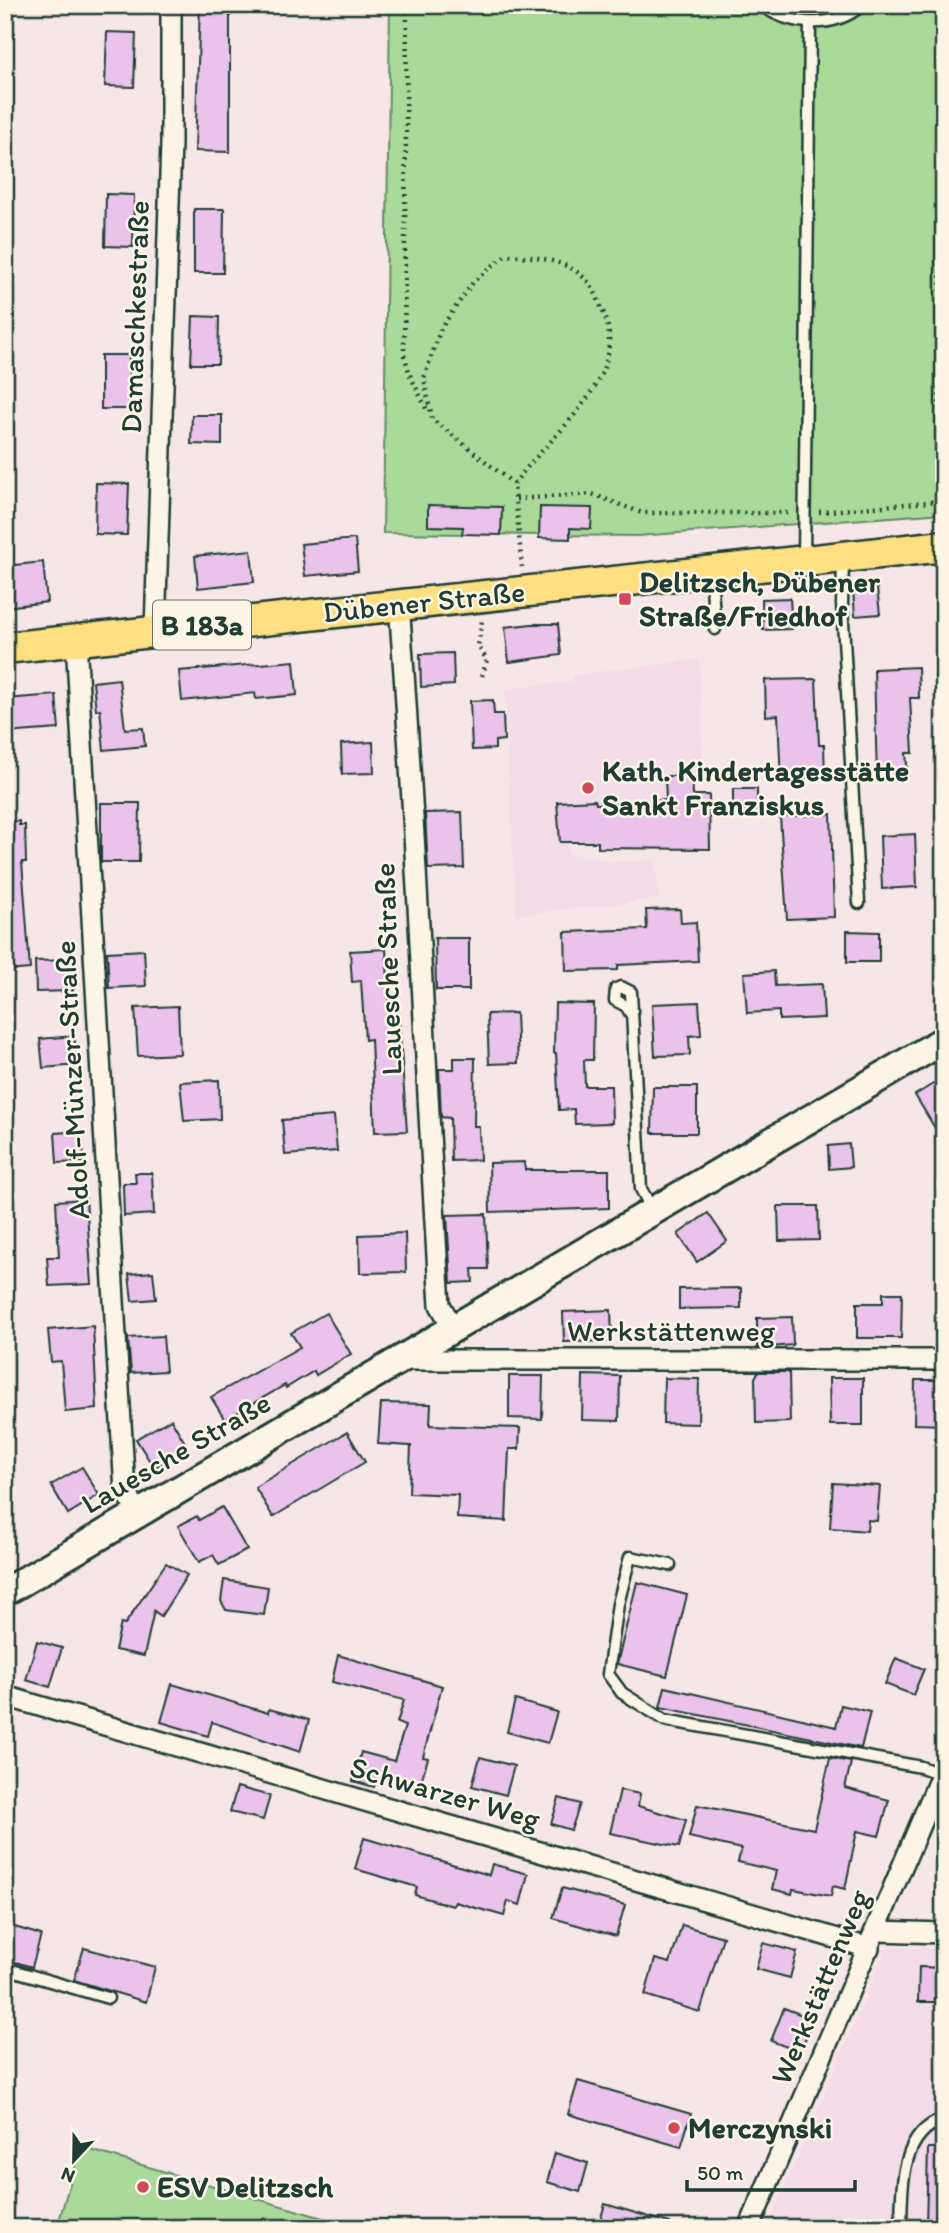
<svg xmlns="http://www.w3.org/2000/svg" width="949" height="2233" viewBox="0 0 949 2233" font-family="Itim,sans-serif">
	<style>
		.built { fill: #f3dbe8 }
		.green { fill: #aad999; stroke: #648b66; stroke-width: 2 }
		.building { fill: #eac2eb; stroke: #1f3d34; stroke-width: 2 }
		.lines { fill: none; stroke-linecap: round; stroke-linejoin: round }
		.lane-casing { stroke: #1f3d34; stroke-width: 15 }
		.street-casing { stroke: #1f3d34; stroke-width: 24 }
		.secondary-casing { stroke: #1f3d34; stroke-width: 32 }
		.primary-casing { stroke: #1f3d34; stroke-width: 35 }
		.path { stroke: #1f3d34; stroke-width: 4.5; stroke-dasharray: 2 5; stroke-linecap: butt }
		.lane { stroke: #fcf5e5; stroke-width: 10 }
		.street { stroke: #fcf5e5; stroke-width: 19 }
		.secondary { stroke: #fcf5e5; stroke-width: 26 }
		.primary { stroke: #ffdf80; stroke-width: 30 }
		.poi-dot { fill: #d1495b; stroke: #fcf5e5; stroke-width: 2.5 }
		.labels { text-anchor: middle; stroke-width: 5; stroke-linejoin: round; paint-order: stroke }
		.shield { fill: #fcf5e5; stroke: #617469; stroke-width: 2 }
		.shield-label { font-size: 28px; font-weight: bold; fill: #1f3d34 }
		.street-label { font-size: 30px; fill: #1f3d34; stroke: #fcf5e5 }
		.poi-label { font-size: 30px; font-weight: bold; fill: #1f3d34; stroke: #fcf5e5; text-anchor: start }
	</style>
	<rect width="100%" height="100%" fill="#f7e6e7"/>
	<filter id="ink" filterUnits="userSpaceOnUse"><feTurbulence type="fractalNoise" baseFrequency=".0143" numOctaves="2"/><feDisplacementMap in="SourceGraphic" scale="14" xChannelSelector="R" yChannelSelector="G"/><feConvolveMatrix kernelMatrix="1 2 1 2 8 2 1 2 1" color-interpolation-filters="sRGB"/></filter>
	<g filter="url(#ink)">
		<g class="built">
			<path d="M699 659 704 775 692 776 666 800 596 804 595 800 566 801 568 853 613 862 656 860 658 899 516 915 505 689 571 681 574 675Z"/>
			<path d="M887 1947 944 1949V2228H767Z"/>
		</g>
		<g class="green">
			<path d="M390 5H944V513L638 536 383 533Z"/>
			<path d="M80 2147 357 2228H57Z"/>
		</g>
		<g class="building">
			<path d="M200 5H230V152L195 151Z"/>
			<path d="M107 32 136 33 134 87 105 86Z"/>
			<path d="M106 194 134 195 133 247 105 246Z"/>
			<path d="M194 209H224L223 273H194Z"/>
			<path d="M193 316 219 317 218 364H191Z"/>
			<rect x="101" y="355" width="28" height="54"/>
			<path d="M192 415H222V445L191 444Z"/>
			<path d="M96 483 129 484 127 535 95 534Z"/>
			<path d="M428 505 502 507 501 535 462 534 463 527 428 526Z"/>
			<path d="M540 507 592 508 591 529 570 528V539L539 538Z"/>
			<path d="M355 539 358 571 305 576 301 544Z"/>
			<path d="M251 550 254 582 198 588 195 556Z"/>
			<path d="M43 562 47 602 5 607V566Z"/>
			<path d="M877 588 880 614 855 616 853 590Z"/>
			<path d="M790 598 792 629 763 630 762 599Z"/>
			<path d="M532 624H558L561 655 509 662 505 627Z"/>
			<path d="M453 653 454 685 421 687 420 654Z"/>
			<path d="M294 661 297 695 256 699 255 693 182 701 179 671Z"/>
			<path d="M918 667 919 698H910L913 753H906L908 776 877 778 874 669Z"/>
			<path d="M119 679 125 729 143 728 145 746 104 750 100 709 96 710 93 682Z"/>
			<path d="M816 679 819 745H824L825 778 781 780 778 715 766 716 765 680Z"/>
			<path d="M56 695 59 729 5 733V699Z"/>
			<path d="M493 700 494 714H503L504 740 495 741V749L472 750 470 701Z"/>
			<path d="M373 742 374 773 342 774 341 744Z"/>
			<path d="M665 776H692L693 795H709L710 849 598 848V842H560L557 802 595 800 596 804 666 800Z"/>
			<rect x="733" y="789" width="24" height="22"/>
			<path d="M101 803H140L139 862H101Z"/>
			<path d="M462 812 464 868 428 869 425 813Z"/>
			<path d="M831 814 834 917 787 919 780 817Z"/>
			<path d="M19 821V825H25L26 862H22L30 969 5 971V822Z"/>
			<path d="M915 834 917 887 882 889 880 836Z"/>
			<path d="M680 909 681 923 696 922 698 961 618 965V970L566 971 565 932 647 929 646 910Z"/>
			<path d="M847 931 879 932V962H847Z"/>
			<path d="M435 938H469V990H436Z"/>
			<path d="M386 949 390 1009 398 1008 407 1131 375 1132 371 1039 365 1040 361 981 352 982 350 951Z"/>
			<path d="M144 950 146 986 109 988 107 952Z"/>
			<path d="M72 960 73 991 36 992 35 961Z"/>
			<path d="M774 971 775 986 822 984 824 1018 779 1020V1011L747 1013 744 973Z"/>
			<path d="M699 1002 701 1035 689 1036 690 1055 655 1056 652 1004Z"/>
			<path d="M555 1003 594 1004 593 1060H584L585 1086H611L612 1123 575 1124 574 1109 559 1110 556 1053H554Z"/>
			<path d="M178 1006 180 1054 138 1056 135 1008Z"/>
			<path d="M516 1013 518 1063 489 1064 487 1014Z"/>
			<path d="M74 1036 78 1065 43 1068 40 1039Z"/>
			<path d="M454 1058H475L474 1126H479L480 1160 451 1161 450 1118 441 1117 439 1069H454Z"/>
			<path d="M219 1080 220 1119 184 1121 180 1082Z"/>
			<path d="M938 1081 944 1090V1143L915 1095Z"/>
			<path d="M653 1087H697V1133H652Z"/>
			<path d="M334 1116 337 1151 285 1155 282 1120Z"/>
			<path d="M82 1131 84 1162 57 1163 55 1133Z"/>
			<path d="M849 1144 851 1167 829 1169 828 1146Z"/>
			<path d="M524 1162 525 1170H609V1208L490 1212 489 1163Z"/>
			<path d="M135 1173H152L154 1214 124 1216 123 1183H136Z"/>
			<path d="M86 1199 92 1284 49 1286 47 1257H59L56 1201Z"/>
			<path d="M778 1206H818L819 1240 779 1241Z"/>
			<path d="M708 1213 727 1241 697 1262 678 1234Z"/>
			<path d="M486 1214 488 1269H472L473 1282 451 1283 447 1215Z"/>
			<path d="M405 1233 406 1272 360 1273 359 1235Z"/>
			<path d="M153 1272 156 1299 132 1301 129 1274Z"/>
			<path d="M741 1288V1308L679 1309V1289Z"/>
			<path d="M883 1293H902L901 1338H857V1303H883Z"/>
			<path d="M611 1310 612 1341 564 1342 563 1312Z"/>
			<path d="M326 1313 351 1354 316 1375 314 1371 286 1388 285 1385 225 1420 211 1397 300 1347 291 1333Z"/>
			<path d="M792 1317 793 1345 757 1348V1318Z"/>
			<path d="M93 1326 97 1409 65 1412 61 1361 51 1362 48 1330Z"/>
			<path d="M163 1336 166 1371 131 1373 128 1338Z"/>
			<path d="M758 1372H789L790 1422 756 1423 755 1378Z"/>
			<path d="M583 1375 620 1376 619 1421 582 1420Z"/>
			<path d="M509 1376H543L542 1419 509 1418Z"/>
			<path d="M664 1378 699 1379 698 1424 663 1423Z"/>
			<path d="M829 1378H863V1425H830Z"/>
			<path d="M915 1380H944V1425L914 1424Z"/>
			<path d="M381 1403 431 1404 430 1425 520 1428 519 1449H509L506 1521 457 1518 458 1495 409 1493 411 1446 378 1444Z"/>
			<path d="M171 1419 188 1448 154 1468 136 1439Z"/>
			<path d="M347 1432 365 1462 273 1517 255 1487Z"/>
			<path d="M82 1467 99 1495 68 1514 51 1485Z"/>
			<path d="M833 1483 880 1486 877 1521 868 1520 867 1531 830 1528Z"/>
			<path d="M222 1507 247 1550 219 1565 213 1555 199 1562 178 1526 197 1516 199 1520Z"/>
			<path d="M166 1563 187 1575 161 1616 154 1611 144 1656 115 1650 121 1623 125 1624Z"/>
			<path d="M224 1580 268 1587 264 1615 226 1610 221 1601Z"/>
			<path d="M637 1582 687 1595 667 1676 617 1664Z"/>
			<path d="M37 1641 62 1648 50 1687 26 1680Z"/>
			<path d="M338 1655 442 1686 423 1757 428 1758 419 1788 377 1775 374 1787 353 1781 361 1752 394 1761 405 1726 397 1723 404 1700 332 1682Z"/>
			<path d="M896 1658 924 1669 913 1695 885 1684Z"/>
			<path d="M172 1684 268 1713 269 1709 309 1720 300 1752 212 1722 208 1736 161 1722Z"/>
			<path d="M665 1687 836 1727 841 1705 870 1712 861 1748 660 1707Z"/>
			<path d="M515 1700 557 1712 548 1743 507 1732Z"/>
			<path d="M480 1757 514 1766 506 1795 472 1786Z"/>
			<path d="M830 1758 851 1762 845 1788 889 1800 879 1836 857 1831 845 1889 833 1886 831 1896 793 1889 792 1894 772 1889 776 1871 738 1862 741 1849 689 1837 697 1805 814 1829Z"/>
			<path d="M237 1787 270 1796 263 1820 230 1812Z"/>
			<path d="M620 1790 640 1794 638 1806 686 1820 679 1847 610 1833Z"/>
			<path d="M559 1798 580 1804 571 1830 551 1824Z"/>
			<path d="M364 1838 489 1875 492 1864 528 1874 520 1905 508 1901 504 1916 455 1902 453 1906 415 1895 417 1887 355 1869Z"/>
			<path d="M562 1888 625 1905 616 1936 553 1918Z"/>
			<path d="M5 1924 41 1935 32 1967 5 1959Z"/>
			<path d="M682 1925 723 1937 700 2012 645 1995 655 1959 670 1963Z"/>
			<path d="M763 1943 797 1952 790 1978 756 1969Z"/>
			<path d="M84 1948 155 1967 146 2002 74 1980Z"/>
			<path d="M919 1967 944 1968V2002H918Z"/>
			<path d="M784 2008 813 2019 800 2052 771 2041Z"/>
			<path d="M578 2081 691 2114 681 2147 568 2114Z"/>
			<path d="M928 2148H944V2228H926Z"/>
			<path d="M555 2153 588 2163 580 2192 547 2182Z"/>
			<path d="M605 2204 670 2223 669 2228H598Z"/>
		</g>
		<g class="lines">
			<defs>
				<g id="lane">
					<path d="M761 5C790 26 833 30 862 5"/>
					<path d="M804 559 810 23"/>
					<path d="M843 560 842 604 859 903"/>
					<path d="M711 574 715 629"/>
					<path d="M631 1014 626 1006 615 1000 616 989 621 987 631 992 641 1189 653 1211"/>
					<path d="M670 1565 630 1557 618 1604 608 1674 622 1693 665 1720 921 1767 941 1774"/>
					<path d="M5 1968 108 1998"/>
					<path d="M901 2228C902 2187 900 2133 944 2119"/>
				</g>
				<g id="street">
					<path d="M399 604C417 837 425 1071 440 1305L453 1328"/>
					<path d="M155 631 171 143V5"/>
					<path d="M76 640 125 1492 139 1513"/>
					<path d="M399 1360H944"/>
					<path d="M5 1696 869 1948"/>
					<path d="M876 1931 944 1933"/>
					<path d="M749 2228 944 1768"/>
				</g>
				<path id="secondary" d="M5 1592 944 1040"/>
				<path id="primary" d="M5 648 944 546"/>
			</defs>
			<use href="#lane" class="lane-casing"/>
			<use href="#street" class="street-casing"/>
			<use href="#secondary" class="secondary-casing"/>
			<use href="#primary" class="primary-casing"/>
			<g class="path">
				<path d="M407 5 404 355 410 375 428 412"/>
				<path d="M514 484C545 440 619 388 608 328 607 319 602 310 599 302 585 261 544 257 506 255L474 281 441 328 424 378 432 419 514 484 522 567"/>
				<path d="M516 499 592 494 642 513H790"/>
				<path d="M819 512 938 501 943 5"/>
				<path d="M482 676 487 660 478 646 482 621"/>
			</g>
			<use href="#lane" class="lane"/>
			<use href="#street" class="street"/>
			<use href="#secondary" class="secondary"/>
			<use href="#primary" class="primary"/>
		</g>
	</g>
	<g class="poi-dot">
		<rect x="618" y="592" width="14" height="14" rx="3.5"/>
		<circle cx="588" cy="788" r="7"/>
		<circle cx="674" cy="2128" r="7"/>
		<circle cx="143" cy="2187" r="7"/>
	</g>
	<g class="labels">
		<rect class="shield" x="153" y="600.5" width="98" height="49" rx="5"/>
		<g class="shield-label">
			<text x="202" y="635">B 183a</text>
		</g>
		<g class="street-label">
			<text transform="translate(135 317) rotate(-88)" y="10">Damaschkestraße</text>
			<text transform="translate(424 602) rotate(-6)" y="10">Dübener Straße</text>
			<text transform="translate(388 969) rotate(-92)" y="10">Lauesche Straße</text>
			<text transform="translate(72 1080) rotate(-93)" y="10">Adolf-Münzer-Straße</text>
			<text x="671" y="1341">Werkstättenweg</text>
			<text transform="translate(176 1453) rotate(-30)" y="10">Lauesche Straße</text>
			<text transform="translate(445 1793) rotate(16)" y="10">Schwarzer Weg</text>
			<text transform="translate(820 1987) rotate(-67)" y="10">Werkstättenweg</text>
		</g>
		<g class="poi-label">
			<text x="639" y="592">Delitzsch, Dübener<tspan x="639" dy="34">Straße/Friedhof</tspan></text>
			<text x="602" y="781">Kath. Kindertagesstätte<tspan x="602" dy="34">Sankt Franziskus</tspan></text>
			<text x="688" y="2138">Merczynski</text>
			<text x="157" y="2197">ESV Delitzsch</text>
		</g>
	</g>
	<rect width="949" height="2233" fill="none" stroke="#fcf5e5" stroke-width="28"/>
	<rect x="14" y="14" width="921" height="2205" fill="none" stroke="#1f3d34" stroke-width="2.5" filter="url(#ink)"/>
	<g transform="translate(74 2160) rotate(202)" stroke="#fcf5e5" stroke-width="5" paint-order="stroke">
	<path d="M0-5L12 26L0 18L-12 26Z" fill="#1f3d34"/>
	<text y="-10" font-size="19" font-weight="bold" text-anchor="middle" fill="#1f3d34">N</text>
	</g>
	<path d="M687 2180v10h168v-10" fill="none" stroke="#1f3d34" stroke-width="3.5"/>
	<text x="697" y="2180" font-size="21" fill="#1f3d34" stroke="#fcf5e5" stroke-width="5" paint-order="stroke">50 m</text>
</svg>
